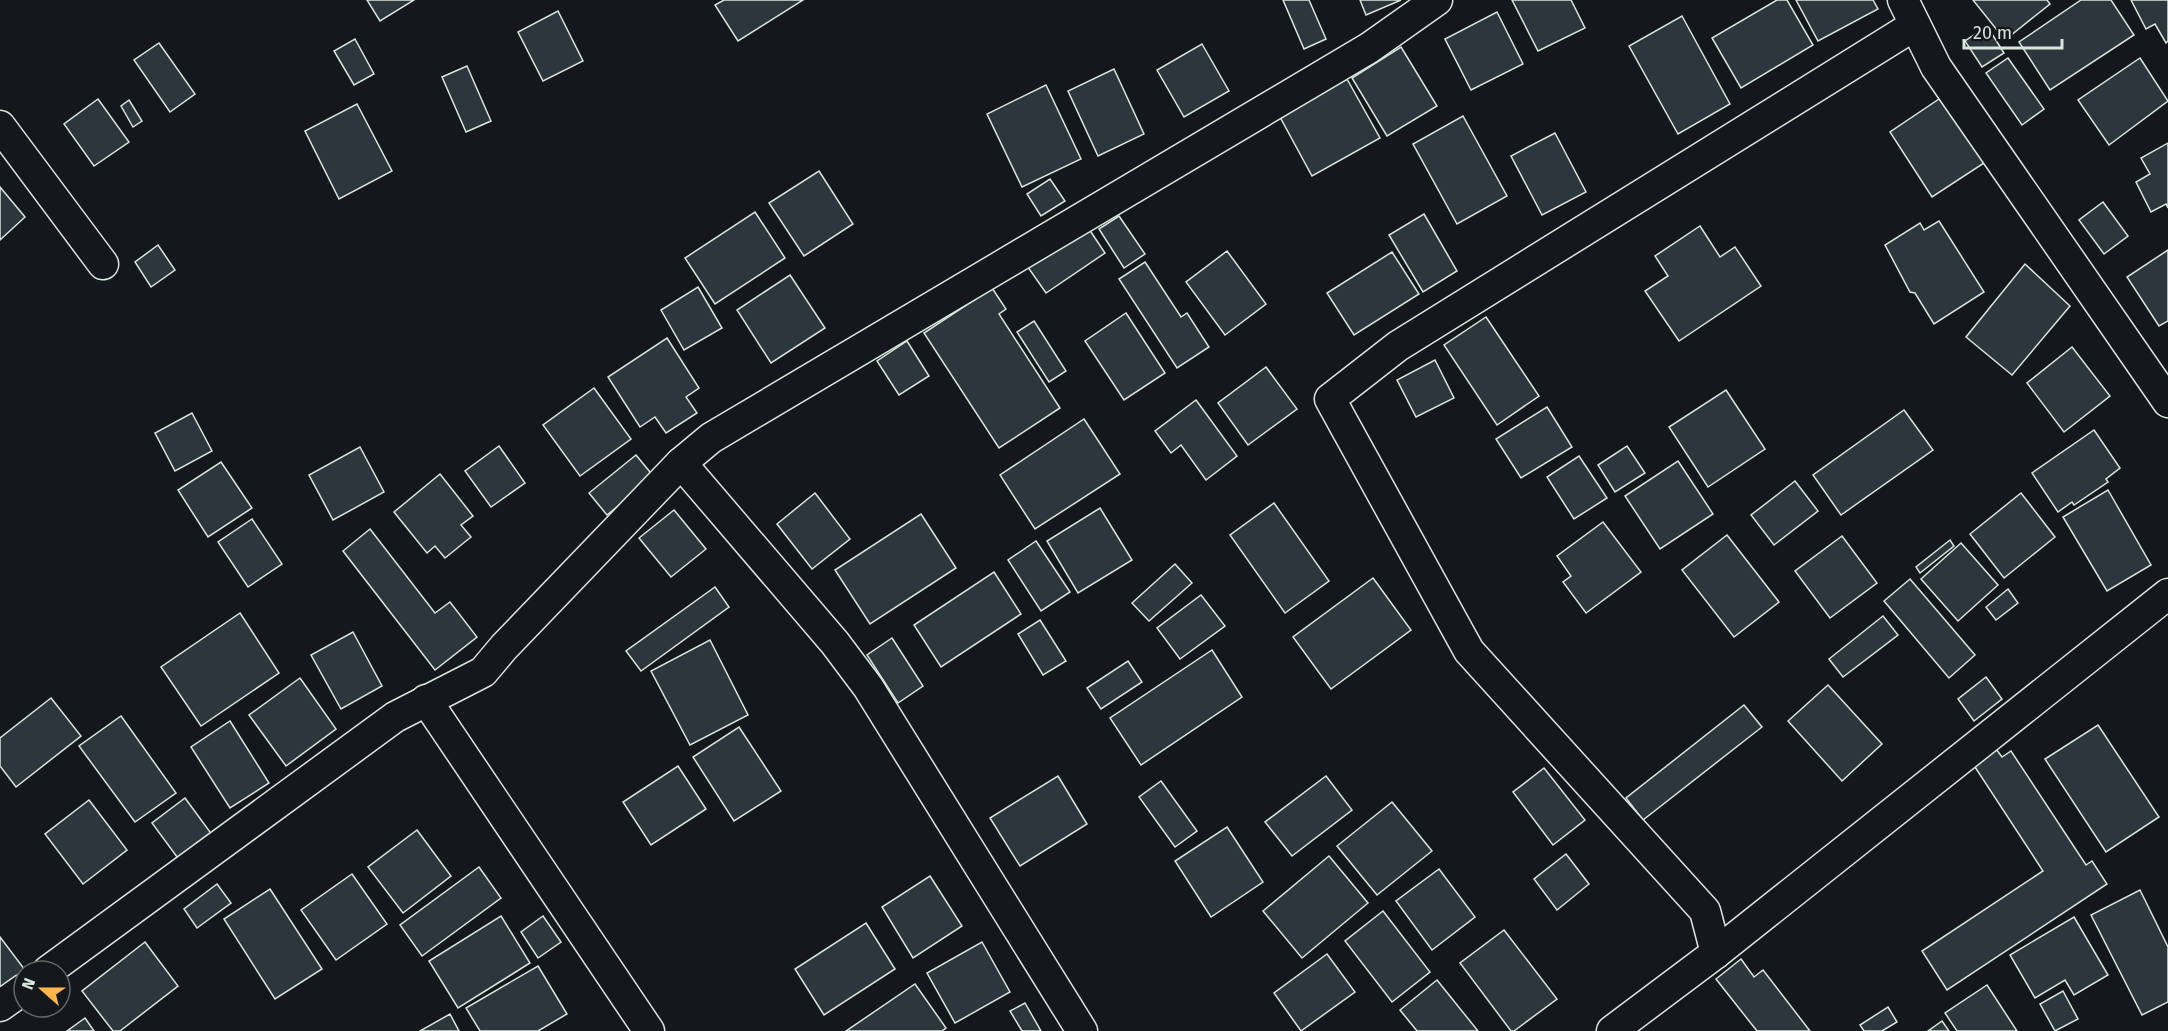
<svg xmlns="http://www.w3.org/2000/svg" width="2168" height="1031" viewBox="0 0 2168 1031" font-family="'Fira Sans',sans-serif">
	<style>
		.building { fill: #2c363c; stroke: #d8e6dc; stroke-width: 1.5 }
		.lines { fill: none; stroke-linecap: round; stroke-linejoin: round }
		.street-casing { stroke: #d8e6dc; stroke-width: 33 }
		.street { stroke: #14181c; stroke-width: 30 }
	</style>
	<rect width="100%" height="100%" fill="#14181c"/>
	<g class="building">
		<path d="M367 0H414L380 21Z"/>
		<path d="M724 0H803L738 41 715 5Z"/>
		<path d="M1283 0H1309L1326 39 1304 49Z"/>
		<path d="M1360 0H1401L1366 15Z"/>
		<path d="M1512 0H1571L1585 28 1538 51Z"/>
		<path d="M1777 0H1787L1813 45 1741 88 1712 38Z"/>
		<path d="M1796 0H1873L1878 9 1818 41Z"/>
		<path d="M1973 0H2047L2050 4 2005 40Z"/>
		<path d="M2081 0H2111L2134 35 2050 90 2019 42Z"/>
		<path d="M2131 0H2168V41L2166 43 2155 24 2146 29Z"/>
		<path d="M558 11 583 61 543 81 518 32Z"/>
		<path d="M1497 12 1523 64 1471 90 1445 39Z"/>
		<path d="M1682 16 1730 104 1678 134 1629 46Z"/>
		<path d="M1987 26 2004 53 1982 67 1965 41Z"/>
		<path d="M355 39 374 74 354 85 334 51Z"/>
		<path d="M159 43 195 94 170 112 134 60Z"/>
		<path d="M1202 44 1229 91 1184 117 1157 70Z"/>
		<path d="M1401 47 1437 106 1387 136 1352 78Z"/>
		<path d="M2008 58 2044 109 2022 125 1986 73Z"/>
		<path d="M2140 58 2168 101 2109 145 2078 100Z"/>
		<path d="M467 66 491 121 466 132 442 77Z"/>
		<path d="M1114 69 1144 134 1098 156 1068 91Z"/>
		<path d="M1347 79 1380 138 1312 176 1280 117Z"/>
		<path d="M1046 85 1081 159 1022 187 987 114Z"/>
		<path d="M1942 97 1984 163 1932 197 1890 132Z"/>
		<path d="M98 99 129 142 94 166 64 124Z"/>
		<path d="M129 100 142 121 133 127 121 106Z"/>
		<path d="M357 104 392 171 339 199 305 131Z"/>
		<path d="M1463 116 1507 196 1457 224 1413 144Z"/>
		<path d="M1555 133 1586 192 1542 215 1511 156Z"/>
		<path d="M2168 143V208L2166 204 2151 212 2136 182 2150 174 2141 158Z"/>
		<path d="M819 171 853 224 804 256 769 203Z"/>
		<path d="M1050 179 1065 201 1041 216 1027 194Z"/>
		<path d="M0 187 25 217 0 240Z"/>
		<path d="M2103 202 2128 236 2104 254 2079 220Z"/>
		<path d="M755 212 785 258 715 304 685 258Z"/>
		<path d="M1424 214 1457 271 1423 292 1389 235Z"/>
		<path d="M1119 216 1145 254 1124 268 1099 229Z"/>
		<path d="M1939 221 1984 292 1934 324 1915 293 1910 292 1885 245 1920 223 1924 230Z"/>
		<path d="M1085 223 1105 253 1046 293 1025 263Z"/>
		<path d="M1700 226 1720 257 1735 247 1761 286 1679 341 1645 291 1668 276 1655 256Z"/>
		<path d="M158 245 175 270 151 287 135 262Z"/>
		<path d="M2168 250V321L2159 326 2127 277Z"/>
		<path d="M1227 251 1266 304 1225 335 1186 282Z"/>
		<path d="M1392 252 1419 294 1354 335 1327 293Z"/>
		<path d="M1145 262 1181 317 1187 313 1209 347 1177 368 1119 279Z"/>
		<path d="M2025 264 2070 306 2012 375 1966 337Z"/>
		<path d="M790 275 825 328 771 363 737 310Z"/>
		<path d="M698 287 722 328 684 350 661 310Z"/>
		<path d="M992 288 1006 309 999 314 1060 408 999 448 924 333Z"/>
		<path d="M1126 313 1165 373 1124 400 1085 341Z"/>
		<path d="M1486 317 1539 396 1497 425 1444 345Z"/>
		<path d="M1034 321 1066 371 1049 382 1017 332Z"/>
		<path d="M667 338 699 388 686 397 697 413 666 433 655 417 640 427 608 377Z"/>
		<path d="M907 341 929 376 899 395 877 361Z"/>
		<path d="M2072 347 2110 396 2064 432 2027 383Z"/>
		<path d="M1435 360 1454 398 1416 417 1397 380Z"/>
		<path d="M1266 367 1297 409 1248 445 1218 403Z"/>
		<path d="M594 388 631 439 580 476 543 425Z"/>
		<path d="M1726 390 1765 449 1708 487 1669 427Z"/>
		<path d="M1196 400 1237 456 1206 480 1181 445 1171 453 1155 431Z"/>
		<path d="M1547 407 1572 447 1521 478 1496 439Z"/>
		<path d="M1904 410 1933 450 1841 515 1813 475Z"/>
		<path d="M192 413 212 451 175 471 155 433Z"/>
		<path d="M1084 419 1120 474 1035 529 1000 475Z"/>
		<path d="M2094 430 2120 468 2106 479 2108 482 2074 505 2072 502 2058 512 2032 473Z"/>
		<path d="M499 446 525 483 491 507 465 471Z"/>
		<path d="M1627 446 1645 473 1615 492 1598 465Z"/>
		<path d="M360 447 384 492 333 520 309 475Z"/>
		<path d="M636 455 654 477 607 515 589 493Z"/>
		<path d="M1579 456 1607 498 1574 519 1547 477Z"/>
		<path d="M1678 461 1713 514 1660 549 1625 496Z"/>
		<path d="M221 462 252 508 208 537 178 490Z"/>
		<path d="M440 474 473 516 461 525 471 537 445 558 435 546 427 553 394 512Z"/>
		<path d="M1795 481 1818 511 1774 545 1751 515Z"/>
		<path d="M2108 490 2151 565 2107 591 2063 517Z"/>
		<path d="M815 493 850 539 812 569 777 524Z"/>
		<path d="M2021 493 2055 537 2004 578 1970 534Z"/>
		<path d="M1274 503 1329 581 1285 613 1230 535Z"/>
		<path d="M1100 508 1132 560 1078 593 1047 541Z"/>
		<path d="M674 510 706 549 671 577 639 538Z"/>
		<path d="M921 514 956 568 870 624 835 570Z"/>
		<path d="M252 519 282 564 248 587 218 542Z"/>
		<path d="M1603 522 1641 572 1586 613 1563 582 1571 576 1557 556Z"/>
		<path d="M370 529 435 613 450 602 477 637 435 670 343 551Z"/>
		<path d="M1727 535 1779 602 1734 637 1682 570Z"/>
		<path d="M1842 536 1877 583 1830 618 1795 571Z"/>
		<path d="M1950 540 1954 546 1920 573 1916 567Z"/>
		<path d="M1036 541 1070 592 1041 611 1008 560Z"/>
		<path d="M1961 543 1998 585 1958 621 1921 579Z"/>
		<path d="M1175 564 1192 583 1149 621 1132 603Z"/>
		<path d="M994 572 1021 614 941 667 914 625Z"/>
		<path d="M1373 578 1411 630 1331 689 1293 637Z"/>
		<path d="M1910 579 1975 655 1949 678 1884 601Z"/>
		<path d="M715 587 729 607 641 671 626 651Z"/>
		<path d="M2008 589 2018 603 1996 620 1986 607Z"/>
		<path d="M1201 595 1225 626 1180 659 1157 628Z"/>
		<path d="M240 613 279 673 201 726 161 667Z"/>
		<path d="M1883 616 1898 635 1843 677 1829 659Z"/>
		<path d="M1040 620 1066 661 1043 675 1018 634Z"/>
		<path d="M353 632 382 686 341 709 311 655Z"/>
		<path d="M892 638 923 686 898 703 867 655Z"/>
		<path d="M710 640 748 715 690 745 651 671Z"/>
		<path d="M1212 650 1242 697 1141 765 1110 718Z"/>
		<path d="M1128 661 1142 682 1101 709 1087 688Z"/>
		<path d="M1986 677 2002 699 1974 721 1958 699Z"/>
		<path d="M300 678 336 729 286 766 249 715Z"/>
		<path d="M1828 685 1882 744 1842 781 1788 721Z"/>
		<path d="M51 698 81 736 16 787 0 766V738Z"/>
		<path d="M1744 705 1762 727 1643 820 1626 798Z"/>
		<path d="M121 716 176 793 135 822 79 746Z"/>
		<path d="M230 721 269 783 230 808 191 747Z"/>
		<path d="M2098 725 2159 817 2106 852 2045 759Z"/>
		<path d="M739 727 781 791 734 821 693 757Z"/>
		<path d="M1996 749 2002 757 2011 751 2086 865 2092 861 2107 884 1947 990 1922 951 2043 871 1973 764Z"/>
		<path d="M678 766 706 809 651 845 623 802Z"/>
		<path d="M1544 768 1585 820 1553 845 1513 792Z"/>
		<path d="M1058 776 1087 824 1020 866 990 818Z"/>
		<path d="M1326 776 1352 810 1292 856 1265 822Z"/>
		<path d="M1161 781 1197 831 1175 847 1139 797Z"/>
		<path d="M185 798 213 836 180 861 152 823Z"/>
		<path d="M89 800 127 850 83 884 45 834Z"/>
		<path d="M1392 802 1432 851 1377 895 1337 846Z"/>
		<path d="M1227 827 1263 882 1211 917 1175 861Z"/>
		<path d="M417 830 451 876 403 913 368 867Z"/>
		<path d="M1566 854 1589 884 1557 910 1534 879Z"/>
		<path d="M1329 856 1368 903 1302 958 1263 911Z"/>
		<path d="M479 867 501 898 422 956 400 925Z"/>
		<path d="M1439 869 1475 917 1432 950 1396 901Z"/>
		<path d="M352 874 387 924 336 960 301 910Z"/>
		<path d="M930 876 962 926 913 958 882 907Z"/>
		<path d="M217 884 231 903 197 928 184 909Z"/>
		<path d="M270 889 322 969 275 999 224 919Z"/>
		<path d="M2140 890 2168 947V1002L2142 1015 2091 915Z"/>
		<path d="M1383 911 1430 972 1392 1002 1345 941Z"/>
		<path d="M501 916 530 963 458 1008 429 961Z"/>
		<path d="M543 916 561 942 538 958 521 932Z"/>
		<path d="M2074 917 2108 975 2074 995 2065 980 2035 998 2010 955Z"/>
		<path d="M866 923 895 969 824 1015 795 969Z"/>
		<path d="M1504 930 1557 999 1514 1031H1511L1460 963Z"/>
		<path d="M0 937 25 970 0 989Z"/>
		<path d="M145 942 178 986 120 1031H113L82 991Z"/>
		<path d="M982 942 1010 992 955 1023 927 973Z"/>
		<path d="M1327 954 1355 992 1301 1031 1274 993Z"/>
		<path d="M1741 959 1754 977 1763 970 1810 1031H1757L1716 979Z"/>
		<path d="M538 966 567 1014 538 1031H480L466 1008Z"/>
		<path d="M1437 980 1478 1031H1417L1400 1010Z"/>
		<path d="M915 984 946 1028 942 1031H846Z"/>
		<path d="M1987 985 2017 1031H1957L1945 1013Z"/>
		<path d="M2063 991 2078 1019 2055 1031 2040 1004Z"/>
		<path d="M1025 1003 1041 1031H1022L1010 1011Z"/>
		<path d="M1888 1007 1897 1022 1882 1031H1864L1860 1025Z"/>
		<path d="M450 1014 459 1031H420Z"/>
		<path d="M85 1018 94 1031H67Z"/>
		<path d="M1942 1021 1949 1031H1928Z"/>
	</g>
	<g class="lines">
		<defs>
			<g id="street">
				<path d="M1903 0 1936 67 2168 402"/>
				<path d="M0 126 103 264"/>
				<path d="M681 463 835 643 868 687 1082 1031"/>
				<path d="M426 700 649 1031"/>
				<path d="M1716 953 1705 911 1469 651 1330 399 1398 346 1915 25"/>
				<path d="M48 971 395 717 483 672 504 647 681 463 711 438 1369 48 1437 0"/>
				<path d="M0 1006 24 989"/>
				<path d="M1612 1031 1716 953 2168 594"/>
			</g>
		</defs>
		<use href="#street" class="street-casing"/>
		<use href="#street" class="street"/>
	</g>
	<g transform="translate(42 989) rotate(291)"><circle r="28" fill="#14181c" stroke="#626a69" stroke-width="1.5"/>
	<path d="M0-4.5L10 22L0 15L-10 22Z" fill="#ffb74d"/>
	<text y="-9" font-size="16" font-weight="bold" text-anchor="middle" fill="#d8e6dc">N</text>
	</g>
	<path d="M1964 39v9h98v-9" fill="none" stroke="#d8e6dc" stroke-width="3"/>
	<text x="1973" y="39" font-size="18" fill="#d8e6dc" stroke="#14181c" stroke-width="4.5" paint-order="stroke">20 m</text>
</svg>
